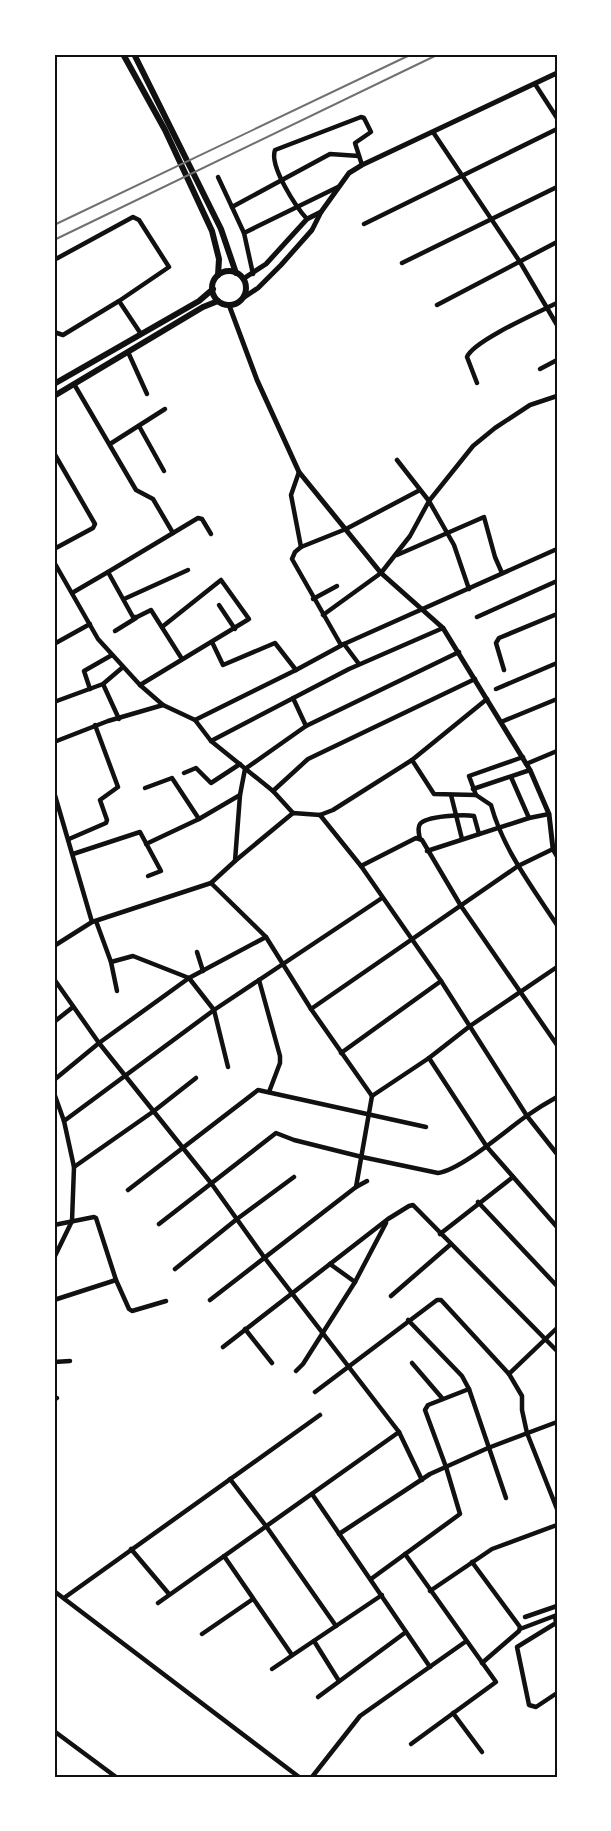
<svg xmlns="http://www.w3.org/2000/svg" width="611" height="1831" viewBox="0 0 611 1831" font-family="Signika,sans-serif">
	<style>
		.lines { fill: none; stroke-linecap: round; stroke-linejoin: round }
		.minor { stroke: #111; stroke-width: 4.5 }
		.tertiary { stroke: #111; stroke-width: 5 }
		.secondary { stroke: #111; stroke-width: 6 }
		.rail { stroke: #707070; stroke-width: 2 }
		.neatline { fill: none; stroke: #111; stroke-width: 2 }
	</style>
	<rect width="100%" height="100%" fill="#fff"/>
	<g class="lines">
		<g class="minor">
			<path d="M535 84 557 118"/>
			<path d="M433 132 520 262 557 325"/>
			<path d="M218 177 232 207"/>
			<path d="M307 219C296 207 269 166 275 150L361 117 364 118 371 132 355 143 362 165"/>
			<path d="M364 224 557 129"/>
			<path d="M244 233 338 187"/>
			<path d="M54 260 133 217 139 220 169 267 119 301 63 335 54 332"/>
			<path d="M402 263 557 187"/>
			<path d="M253 274 244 233 232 207 330 154 359 156"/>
			<path d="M119 301 141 334"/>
			<path d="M437 305 557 242"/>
			<path d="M128 352 147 394"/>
			<path d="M540 369 557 360"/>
			<path d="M477 383 467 357C473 341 539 312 557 303"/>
			<path d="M74 384 136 490 153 499 173 533"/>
			<path d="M139 426 164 471"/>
			<path d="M110 444 165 409"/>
			<path d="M54 453 95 524 93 528 54 549"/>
			<path d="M397 460 429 501 454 545 469 589"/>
			<path d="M299 472 291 495 301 547"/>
			<path d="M397 555 484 517 495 557 502 573"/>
			<path d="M54 562 98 639 140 685 163 705 195 720 211 741 273 791 293 813"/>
			<path d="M72 593 108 572"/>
			<path d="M124 599 188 570"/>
			<path d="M313 599 337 586"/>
			<path d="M219 605 235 629"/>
			<path d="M323 615 381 573 410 536 429 501 473 446 495 428 530 405 557 396"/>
			<path d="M477 617 557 581"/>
			<path d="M115 631 136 618"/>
			<path d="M212 642 223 665 275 643 296 670"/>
			<path d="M54 644 90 624"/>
			<path d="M344 644 359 664"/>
			<path d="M341 645 292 559 295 552 301 547 346 529 420 490"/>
			<path d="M182 659 151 610 137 617H133L108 572 198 518 202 519 211 534"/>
			<path d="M504 670 496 643 499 638 557 614"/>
			<path d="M103 684 119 719"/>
			<path d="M140 685 249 619 221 580 162 627"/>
			<path d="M90 689 84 671 112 655"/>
			<path d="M496 689 557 663"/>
			<path d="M293 698 306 726"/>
			<path d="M54 702 103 684 123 667"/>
			<path d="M195 720 296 670 344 644 557 549"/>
			<path d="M501 722 557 699"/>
			<path d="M211 741 349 669 443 628"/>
			<path d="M54 742 108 721 163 705"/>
			<path d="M412 760 434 794 476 795 491 805C503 849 532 887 557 925"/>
			<path d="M526 764 557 751"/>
			<path d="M184 773 196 768 211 783 240 764"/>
			<path d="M511 777 529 818"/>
			<path d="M145 788 172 778 199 819"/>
			<path d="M473 789 530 770"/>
			<path d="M273 791 308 759 475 679"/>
			<path d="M54 792 92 922"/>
			<path d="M451 795 462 839"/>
			<path d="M476 795 469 776 523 757"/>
			<path d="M320 815 361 866 441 981 527 1116 557 1154"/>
			<path d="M69 839 106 823 107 820 100 800 118 787 95 725"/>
			<path d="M420 839C419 834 417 828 420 824 426 816 464 814 474 816L479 834"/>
			<path d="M146 844 199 819 240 795"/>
			<path d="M427 851 529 818 549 814"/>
			<path d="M73 854 140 832 161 871 148 876"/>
			<path d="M235 861 240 795 245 769 306 726 459 652"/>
			<path d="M361 866 416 838 422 840 461 906 557 1045"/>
			<path d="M211 883 266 937 311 1009 372 1096 429 1058 470 1026 557 967"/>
			<path d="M96 921 111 962 117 991"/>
			<path d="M54 946 92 922 211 883 235 861 293 813 320 815 333 810 412 760 487 699"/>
			<path d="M197 952 203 971"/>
			<path d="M111 962 133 956 189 978 214 1010 228 1067"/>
			<path d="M54 979 99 1043 211 1183 264 1257 399 1432 422 1480"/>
			<path d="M259 980 280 1056V1063L269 1092"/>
			<path d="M311 1009 518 866 553 849"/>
			<path d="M54 1022 73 1007"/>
			<path d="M341 1053 441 981"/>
			<path d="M429 1058 487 1147 557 1227"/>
			<path d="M54 1080 99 1043 189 978 266 937"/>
			<path d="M54 1093 64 1121 74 1167 72 1221 54 1258"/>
			<path d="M64 1121 214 1010 382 898"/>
			<path d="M74 1167 154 1111 196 1078"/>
			<path d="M356 1187 372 1096"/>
			<path d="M128 1190 258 1090 426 1127"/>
			<path d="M478 1202 557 1286"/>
			<path d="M159 1224 276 1133 294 1140 362 1157 438 1173C462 1169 504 1132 525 1117 535 1110 546 1103 557 1097"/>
			<path d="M54 1225 94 1217 96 1218 116 1280 129 1309 132 1311 166 1301"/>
			<path d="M440 1234 513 1177"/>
			<path d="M330 1264 355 1282"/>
			<path d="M175 1269 237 1219 294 1177"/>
			<path d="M391 1296 451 1244"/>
			<path d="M54 1300 116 1280"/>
			<path d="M210 1300 356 1187 367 1181"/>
			<path d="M408 1320 462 1376 469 1389 506 1498"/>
			<path d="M245 1329 272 1363"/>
			<path d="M223 1347 388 1219 409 1206 413 1205 557 1351"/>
			<path d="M54 1362 70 1361"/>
			<path d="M412 1363 442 1398"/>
			<path d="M296 1371 303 1364 355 1282 386 1223"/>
			<path d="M509 1374 557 1328"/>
			<path d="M315 1392 437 1300H441L509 1374 522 1396V1410L527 1433 557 1509"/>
			<path d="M54 1399 57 1398"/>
			<path d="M230 1479 266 1526 336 1626"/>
			<path d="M312 1494 430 1667"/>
			<path d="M339 1534 430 1474 488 1448 557 1422"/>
			<path d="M131 1549 169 1594"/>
			<path d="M405 1554 496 1682 411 1744"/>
			<path d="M224 1556 292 1655"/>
			<path d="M472 1562 520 1627 519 1631 482 1663"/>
			<path d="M371 1579 460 1514 446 1467 425 1410 428 1405 469 1389"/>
			<path d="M54 1591 299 1777"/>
			<path d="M430 1591 492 1549 557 1525"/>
			<path d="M64 1598 320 1415"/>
			<path d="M158 1603 399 1432"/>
			<path d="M555 1616 556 1623 517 1647 529 1705 536 1707 557 1693"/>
			<path d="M525 1617 557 1606"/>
			<path d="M520 1629 557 1615"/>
			<path d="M202 1634 253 1599"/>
			<path d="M314 1641 339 1681"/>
			<path d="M272 1669 382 1595"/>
			<path d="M318 1697 406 1632"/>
			<path d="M453 1713 482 1752"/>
			<path d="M54 1731 116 1777"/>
			<path d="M312 1777 360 1716 465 1642"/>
		</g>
		<g class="tertiary">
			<path d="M243 279 266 264 307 219 321 212"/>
			<path d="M243 298 258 288 281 265 312 230 321 212 349 173 362 165 557 73"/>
			<path d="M229 305 257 380 299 472 381 573 443 628 530 770 549 814 553 849 557 856"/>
		</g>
		<g class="secondary">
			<path d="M123 54 165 130 212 231 219 259 218 275"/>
			<path d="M134 54 221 229 236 273"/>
			<circle cx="229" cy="288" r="17"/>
			<path d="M54 384 199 301 213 289"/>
			<path d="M54 396 203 307 218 301"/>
		</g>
		<g class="rail">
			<path d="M54 225 412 54"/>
			<path d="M54 240 439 54"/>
		</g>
	</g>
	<rect width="611" height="1831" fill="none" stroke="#ffffff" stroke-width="111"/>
	<rect x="56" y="56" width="500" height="1720" class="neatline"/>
</svg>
